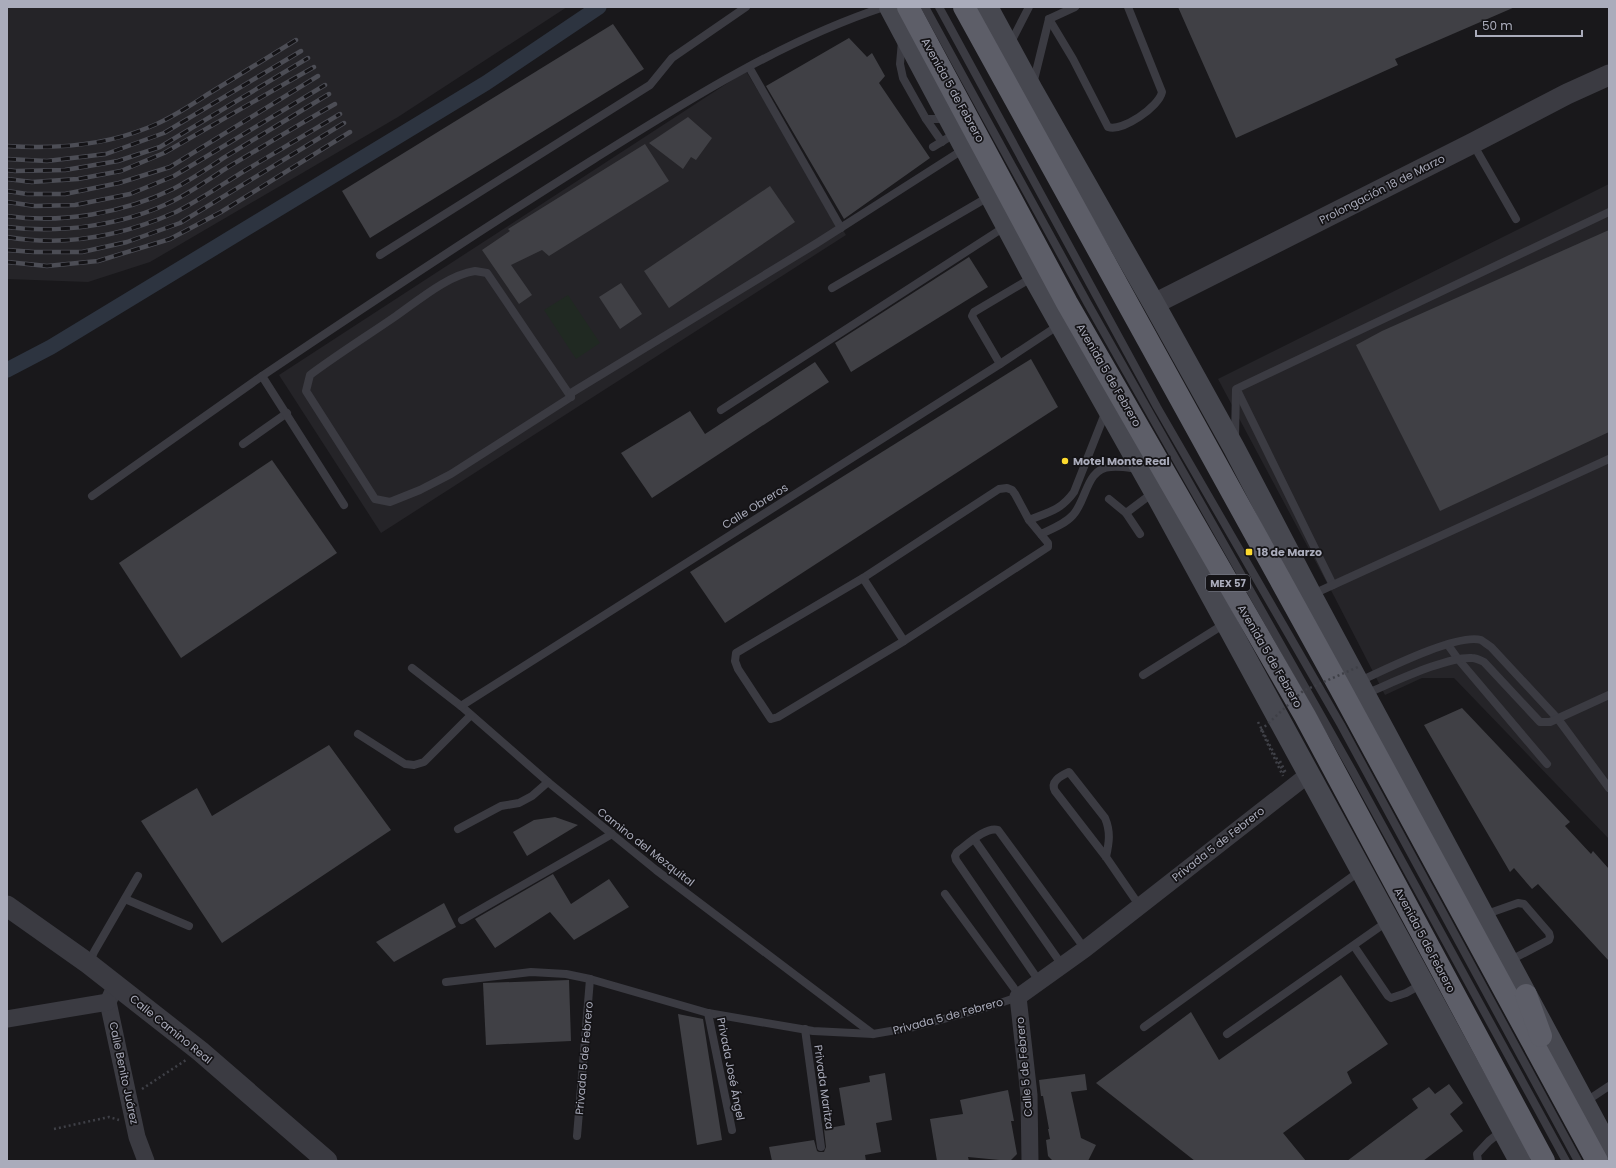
<svg xmlns="http://www.w3.org/2000/svg" width="1616" height="1168" viewBox="0 0 1616 1168" font-family="Poppins,sans-serif">
	<style>
		.built { fill: #252428 }
		.green { fill: #202922 }
		.lines { fill: none; stroke-linecap: round; stroke-linejoin: round }
		.canal { stroke: #2d3440; stroke-width: 15 }
		.building { fill: #404045 }
		.path { stroke: #3f4047; stroke-width: 2.5; stroke-dasharray: 2 3; stroke-linecap: butt }
		.service { stroke: #3b3b42; stroke-width: 8 }
		.minor { stroke: #3b3b42; stroke-width: 17 }
		.tertiary { stroke: #3b3b42; stroke-width: 21 }
		.secondary { stroke: #474850; stroke-width: 22 }
		.trunk { stroke: #5d5e68; stroke-width: 22 }
		.rail-casing { stroke: #4c4d55; stroke-width: 4.5 }
		.rail { stroke: #141316; stroke-width: 3; stroke-dasharray: 9; stroke-linecap: butt }
		.path-bridge { stroke: #3f4047; stroke-width: 2.5; stroke-dasharray: 2 3; stroke-linecap: butt }
		.poi-dot { fill: #fdda2e; stroke: #141316; stroke-width: 1.5 }
		.labels { text-anchor: middle; stroke-width: 3.5; stroke-linejoin: round; paint-order: stroke }
		.shield { fill: #141316; stroke: #7d7e8a; stroke-width: 1 }
		.shield-label { font-size: 10px; font-weight: bold; fill: #aaacbb }
		.street-label { font-size: 11px; fill: #aaacbb; stroke: #141316 }
		.poi-label { font-size: 11px; font-weight: bold; fill: #aaacbb; stroke: #141316; text-anchor: start }
	</style>
	<rect width="100%" height="100%" fill="#19181b"/>
	<g class="built">
		<path d="M7 7H567L398 117 150 262 88 282 7 279Z"/>
		<path d="M746 71 846 235 381 533 279 375Z"/>
		<path d="M1609 184V839L1454 678H1422L1385 695 1334 596 1218 379Z"/>
	</g>
	<path class="green" d="M568 295 600 343 576 359 544 310Z"/>
	<g class="lines">
		<path class="canal" d="M7 370 51 347 486 83 599 7"/>
	</g>
	<g class="building">
		<path d="M1178 7H1515L1395 59 1398 65 1236 138Z"/>
		<path d="M613 24 644 69 370 238 342 191Z"/>
		<path d="M849 38 867 57 872 53 885 76 879 83 930 158 844 219 766 86Z"/>
		<path d="M688 117 712 138 696 160 691 157 683 169 649 143Z"/>
		<path d="M645 144 669 181 549 256 542 250 511 265 532 295 519 304 482 250 510 231 508 229Z"/>
		<path d="M770 186 795 222 669 308 644 271Z"/>
		<path d="M1609 230V432L1440 511 1356 345 1382 331Z"/>
		<path d="M969 257 988 287 851 372 835 343Z"/>
		<path d="M621 283 642 314 620 329 599 297Z"/>
		<path d="M1031 359 1058 407 725 623 690 572Z"/>
		<path d="M815 362 829 382 652 498 621 453 690 411 705 434Z"/>
		<path d="M272 460 337 553 181 658 119 563Z"/>
		<path d="M1462 708 1570 822 1565 826 1591 854 1593 851 1609 869V961L1538 884 1532 889 1514 868 1510 872 1424 725Z"/>
		<path d="M329 745 391 830 222 943 141 821 197 788 212 816Z"/>
		<path d="M555 817 578 825 527 856 513 832 534 820Z"/>
		<path d="M553 874 571 904 609 879 629 907 574 940 550 912 495 948 475 919Z"/>
		<path d="M444 903 456 927 394 962 376 942Z"/>
		<path d="M1341 975 1388 1044 1347 1072 1352 1083 1283 1133 1306 1161H1195L1096 1083 1191 1012 1219 1060Z"/>
		<path d="M569 980 571 1041 486 1045 483 983Z"/>
		<path d="M678 1014 703 1019 722 1140 697 1145Z"/>
		<path d="M885 1073 892 1120 876 1123 881 1152 865 1155 866 1161H772L769 1147 814 1140 817 1151 819 1152H824L826 1147 824 1129 845 1125 839 1088 870 1082 869 1076Z"/>
		<path d="M1085 1074 1087 1090 1071 1092 1081 1138 1096 1145 1088 1161H1053L1048 1156 1046 1140 1050 1139 1048 1129H1049L1043 1096H1041L1039 1080Z"/>
		<path d="M1449 1084 1463 1103 1450 1114 1463 1131 1423 1161H1347L1418 1108 1412 1099 1429 1087 1435 1094Z"/>
		<path d="M1008 1090 1014 1121H1011L1017 1154 1010 1161 968 1157 969 1161H937L930 1119 963 1114 960 1100Z"/>
	</g>
	<g class="lines">
		<g class="path">
			<path d="M1258 722 1285 775"/>
			<path d="M1261 730 1283 776"/>
			<path d="M1280 761 1286 773"/>
			<path d="M142 1089 186 1060"/>
			<path d="M54 1129 109 1117 119 1120"/>
		</g>
		<g class="service">
			<path d="M925 7 1088 304 1352 770 1566 1161"/>
			<path d="M939 7 1157 407 1341 725 1578 1161"/>
			<path d="M1049 19 1073 59 1108 127C1122 132 1159 107 1162 92L1128 7"/>
			<path d="M1049 19 1075 7"/>
			<path d="M902 41 900 64 903 78 926 119H948"/>
			<path d="M1010 44 1029 7"/>
			<path d="M749 67 841 228"/>
			<path d="M1033 84 1049 19"/>
			<path d="M926 119 942 142"/>
			<path d="M1473 144 1516 219"/>
			<path d="M933 147 956 133"/>
			<path d="M380 255 650 85 672 58 746 7"/>
			<path d="M475 271 487 273 571 397 451 474 420 490 390 502 375 499 306 391 310 375C338 354 367 336 396 316 419 300 448 275 475 271Z"/>
			<path d="M832 288 990 196"/>
			<path d="M1000 364 972 316 974 312 1033 277"/>
			<path d="M1237 390 1333 585"/>
			<path d="M571 397V393L817 243 964 149"/>
			<path d="M721 410 1006 226"/>
			<path d="M1235 438 1236 389 1609 212"/>
			<path d="M243 444 287 413"/>
			<path d="M1007 488 1012 490 1015 494 1029 520 1048 543V547L904 641 778 717 771 719 738 669 735 661 736 653 863 578 999 489Z"/>
			<path d="M92 496 262 376"/>
			<path d="M1109 499 1126 513 1140 534"/>
			<path d="M344 505 262 376C372 302 482 229 594 159 685 102 781 41 884 7"/>
			<path d="M1126 513 1154 492"/>
			<path d="M1029 520C1049 512 1061 510 1074 492L1106 411"/>
			<path d="M1041 534C1052 529 1065 524 1073 515 1087 500 1086 468 1111 467 1120 466 1130 468 1139 469"/>
			<path d="M863 578 904 641"/>
			<path d="M1311 595 1609 459"/>
			<path d="M1448 645 1458 659 1547 764"/>
			<path d="M412 668 461 706 548 782 656 870 873 1034"/>
			<path d="M1143 675 1226 623"/>
			<path d="M1358 682C1382 671 1457 633 1481 640 1484 642 1488 645 1491 647L1558 719 1609 788"/>
			<path d="M1365 694C1390 684 1447 656 1472 658 1476 658 1480 660 1484 662L1540 722H1550L1609 695"/>
			<path d="M461 706 1000 364 1059 325"/>
			<path d="M358 734 405 764 414 765 424 762 471 715"/>
			<path d="M458 829 501 806 519 803 532 796 548 782"/>
			<path d="M974 839 1062 965"/>
			<path d="M1106 857C1109 843 1111 832 1105 818L1069 772C1060 776 1050 782 1055 791L1106 857 1139 905"/>
			<path d="M945 894 1019 995"/>
			<path d="M125 899 189 926"/>
			<path d="M1484 915 1518 903 1524 904 1549 933 1550 937 1549 940 1509 961"/>
			<path d="M462 920 612 834"/>
			<path d="M1354 946 1388 996 1391 998 1406 993 1422 984"/>
			<path d="M89 964 94 952 138 876"/>
			<path d="M1039 981 956 860 955 856 957 852C967 845 986 826 998 830L1085 949"/>
			<path d="M446 982 531 972 566 974 590 979 708 1013 813 1031 873 1034 914 1027 988 1007 1018 997"/>
			<path d="M708 1013 732 1130"/>
			<path d="M1144 1027 1360 871"/>
			<path d="M805 1029 821 1147"/>
			<path d="M1227 1034 1388 921"/>
			<path d="M1585 1102 1609 1086"/>
			<path d="M577 1136 590 979"/>
			<path d="M1478 1161 1477 1154 1489 1141 1503 1130"/>
		</g>
		<g class="minor">
			<path d="M116 985 108 1002 137 1137 146 1161"/>
			<path d="M7 1019 108 1002"/>
			<path d="M1030 1161 1029 1095 1018 997 1085 949 1309 774"/>
		</g>
		<g class="tertiary">
			<path d="M1154 304 1473 143 1567 94 1609 75"/>
			<path d="M7 906 89 964 200 1051 327 1161"/>
		</g>
		<g class="secondary">
			<path d="M890 7 1034 277 1155 492 1520 1161"/>
			<path d="M987 7 1032 90 1154 304 1234 448 1311 595 1609 1149"/>
		</g>
		<g class="trunk">
			<path d="M908 7 1067 303 1305 716 1544 1161"/>
			<path d="M964 7 1340 688 1597 1161"/>
			<path d="M1526 995 1541 1036"/>
		</g>
		<defs>
			<g id="rail">
				<path d="M7 146C54 149 103 146 147 128 171 119 192 104 213 91 241 74 268 57 296 40"/>
				<path d="M7 159 47 161 106 154 164 133 301 51"/>
				<path d="M7 170 15 171 65 170 118 161 160 147 308 58"/>
				<path d="M7 179 32 182 78 179 121 171 164 153 314 67"/>
				<path d="M7 191 27 194H65L119 183 170 167 318 76"/>
				<path d="M7 202 35 206 75 205 130 194 174 176 325 85"/>
				<path d="M7 216C62 224 123 213 173 189 191 180 208 168 225 157 260 136 294 115 329 94"/>
				<path d="M7 227C60 234 125 225 173 201 191 192 208 180 225 169 262 147 298 125 335 104"/>
				<path d="M7 237C65 247 122 236 176 212 198 201 220 186 241 173 274 153 307 134 340 114"/>
				<path d="M7 250 34 252H82L127 242 180 223 344 123"/>
				<path d="M7 262 47 266 98 261 170 239 221 212 350 132"/>
			</g>
		</defs>
		<use href="#rail" class="rail-casing"/>
		<use href="#rail" class="rail"/>
		<path class="path-bridge" d="M1261 730 1303 691 1358 667"/>
	</g>
	<g class="poi-dot">
		<circle cx="1065" cy="461" r="4"/>
		<rect x="1245" y="548" width="8" height="8" rx="2"/>
	</g>
	<g class="labels">
		<rect class="shield" x="1206" y="575" width="44" height="16" rx="3"/>
		<g class="shield-label">
			<text x="1228" y="587">MEX 57</text>
		</g>
		<g class="street-label">
			<text transform="translate(953 90) rotate(61)" y="4">Avenida 5 de Febrero</text>
			<text transform="translate(1382 189) rotate(-27)" y="4">Prolongación 18 de Marzo</text>
			<text transform="translate(1109 375) rotate(60)" y="4">Avenida 5 de Febrero</text>
			<text transform="translate(755 506) rotate(-32)" y="4">Calle Obreros</text>
			<text transform="translate(1270 656) rotate(60)" y="4">Avenida 5 de Febrero</text>
			<text transform="translate(1218 844) rotate(-38)" y="4">Privada 5 de Febrero</text>
			<text transform="translate(646 847) rotate(38)" y="4">Camino del Mezquital</text>
			<text transform="translate(1425 940) rotate(62)" y="4">Avenida 5 de Febrero</text>
			<text transform="translate(948 1016) rotate(-15)" y="4">Privada 5 de Febrero</text>
			<text transform="translate(171 1029) rotate(39)" y="4">Calle Camino Real</text>
			<text transform="translate(584 1058) rotate(-85)" y="4">Privada 5 de Febrero</text>
			<text transform="translate(1024 1067) rotate(-95)" y="4">Calle 5 de Febrero</text>
			<text transform="translate(731 1069) rotate(79)" y="4">Privada José Ángel</text>
			<text transform="translate(124 1073) rotate(78)" y="4">Calle Benito Juárez</text>
			<text transform="translate(824 1087) rotate(82)" y="4">Privada Maritza</text>
		</g>
		<g class="poi-label">
			<text x="1073" y="465">Motel Monte Real</text>
			<text x="1257" y="556">18 de Marzo</text>
		</g>
	</g>
	<rect width="1616" height="1168" fill="none" stroke="#aaacbb" stroke-width="16"/>
	<path d="M1476 30v6h106v-6" fill="none" stroke="#aaacbb" stroke-width="2"/>
	<text x="1482" y="30" font-size="12" fill="#aaacbb" stroke="#141316" stroke-width="3" paint-order="stroke">50 m</text>
</svg>
